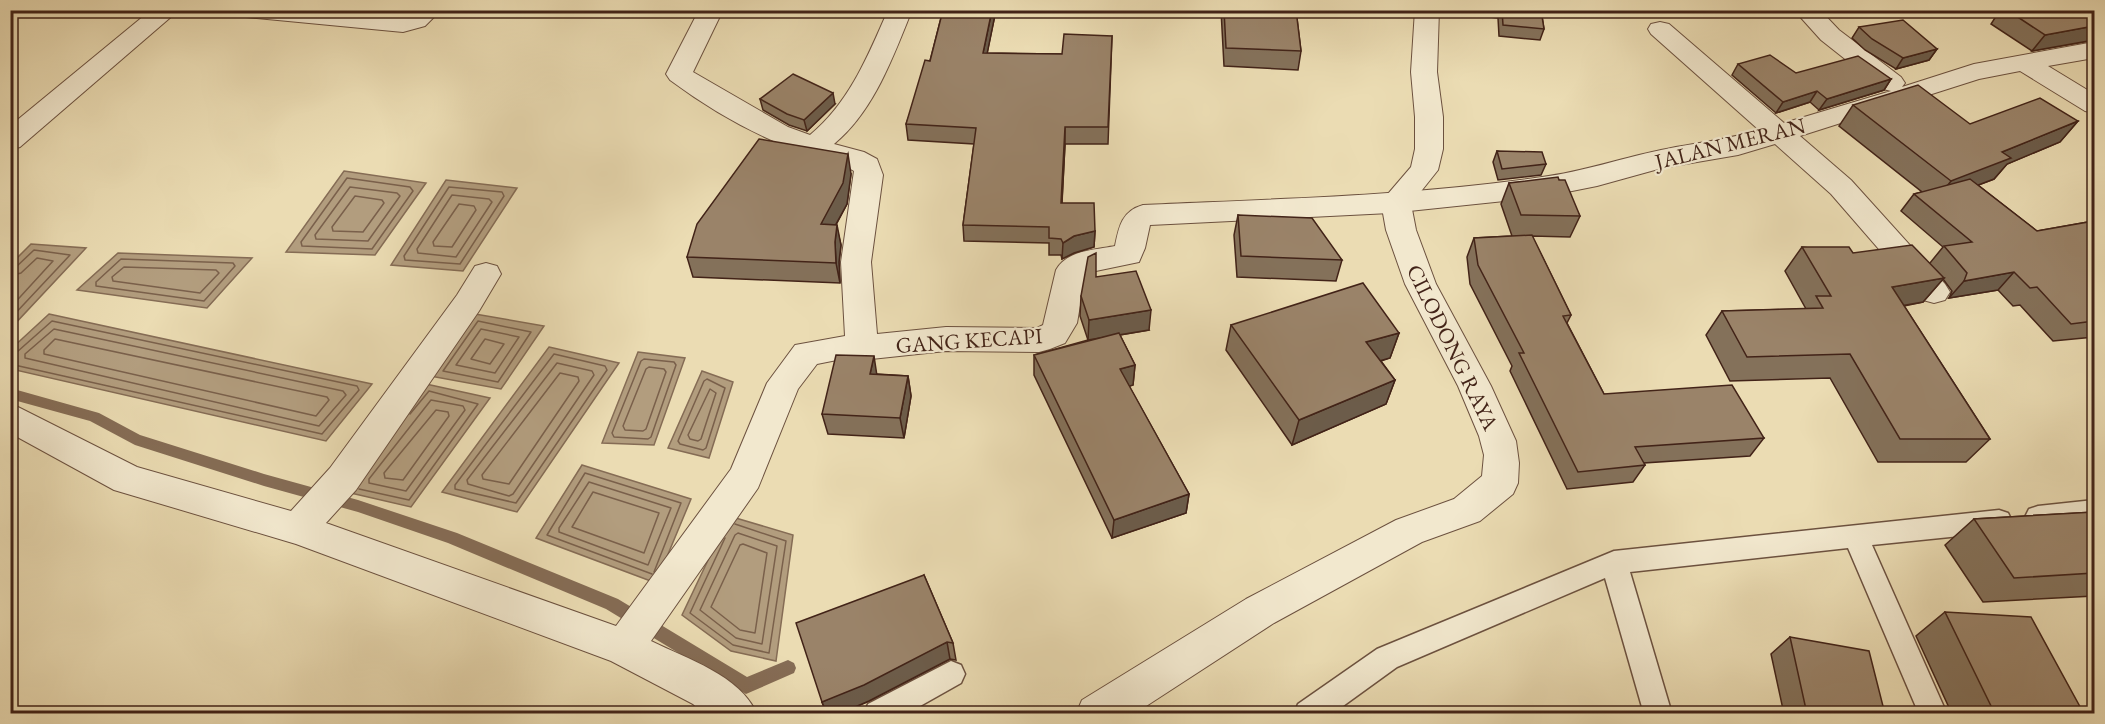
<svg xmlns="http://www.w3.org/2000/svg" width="2105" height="724" viewBox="0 0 2105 724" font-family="'EB Garamond',serif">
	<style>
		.water { fill: #b29d7e; stroke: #856c55; stroke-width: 1.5 }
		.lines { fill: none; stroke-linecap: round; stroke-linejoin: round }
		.shore { stroke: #7a604b; stroke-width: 1.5 }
		.stream { fill: #856c55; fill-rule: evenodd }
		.service-casing { stroke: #6c513f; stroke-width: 3 }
		.minor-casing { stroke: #6c513f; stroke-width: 2 }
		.tertiary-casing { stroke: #6c513f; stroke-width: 2 }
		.service { fill: #f2e8ce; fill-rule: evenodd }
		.minor { fill: #f2e8ce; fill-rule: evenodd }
		.tertiary { fill: #f2e8ce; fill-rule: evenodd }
		.wall { fill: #84715a; stroke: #422318; stroke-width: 1.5 }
		.shaded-wall { fill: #6c5c4a; stroke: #422318; stroke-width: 1.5 }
		.building { fill: #9a8369; stroke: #422318; stroke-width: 1.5 }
		.labels { text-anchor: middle; stroke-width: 4.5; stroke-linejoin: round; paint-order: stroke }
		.street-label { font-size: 22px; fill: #422318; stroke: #f2e8ce }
	</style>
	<rect width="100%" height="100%" fill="#ebdcb3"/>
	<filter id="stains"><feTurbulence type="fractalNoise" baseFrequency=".00333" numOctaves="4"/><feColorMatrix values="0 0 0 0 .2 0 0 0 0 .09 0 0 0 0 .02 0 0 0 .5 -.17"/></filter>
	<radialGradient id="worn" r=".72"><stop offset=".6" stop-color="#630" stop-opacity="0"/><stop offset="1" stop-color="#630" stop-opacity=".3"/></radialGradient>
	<g class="water">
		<path d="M344 171 426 183 375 255 286 252Z"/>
		<path d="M446 180 517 188 463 271 391 265Z"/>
		<path d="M31 244 86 248 11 328V264Z"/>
		<path d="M118 253 252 258 207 308 77 290Z"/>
		<path d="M49 314 372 384 326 441 11 369V349Z"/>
		<path d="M475 314 544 326 501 389 430 376Z"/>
		<path d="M549 347 619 363 517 512 442 492Z"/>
		<path d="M638 352 685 358 654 445 602 443Z"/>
		<path d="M702 371 733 382 709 458 668 448Z"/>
		<path d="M426 384 490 398 411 507 342 491Z"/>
		<path d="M582 465 691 499 656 583 536 538Z"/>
		<path d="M729 516 793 535 776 661 731 651 682 615Z"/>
	</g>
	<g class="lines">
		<g class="shore">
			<path d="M347 178 410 187 413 191 372 249 302 246 301 242Z"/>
			<path d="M350 187 397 193 400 196 368 241 316 239 315 235Z"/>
			<path d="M449 187 502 192 504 196 460 264 405 260 404 256Z"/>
			<path d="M452 195 489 199 492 202 456 257 418 253 417 249Z"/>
			<path d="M355 196 382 200 384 203 363 232 333 231 332 227Z"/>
			<path d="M459 204 474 206 476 210 452 247 434 246 433 242Z"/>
			<path d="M121 259 233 263 235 266 204 301 96 286V282Z"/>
			<path d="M124 267 216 270 219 273 200 293 113 281 112 277Z"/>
			<path d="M10 268 16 267 34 250 70 255 10 319"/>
			<path d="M10 276 21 273 37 258 53 261 10 308"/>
			<path d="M478 321 531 332 498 382 443 371Z"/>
			<path d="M54 329 343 391 346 395 319 426 25 358V354Z"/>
			<path d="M481 329 519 337 495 373 456 365Z"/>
			<path d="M55 339 327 397 329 400 316 416 44 354V350Z"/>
			<path d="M485 339 504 344 490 364 471 359Z"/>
			<path d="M10 353 17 352 52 321 357 386 359 390 322 434 10 364"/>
			<path d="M554 354 605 366 607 370 516 503 455 489V485Z"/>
			<path d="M644 359 674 362 676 365 651 437 648 439 614 437 612 433 641 361Z"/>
			<path d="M557 363 592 371 594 375 513 494 509 496 468 484 467 480Z"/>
			<path d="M649 367 664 369 666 372 646 429 643 431 625 430 623 426 646 369Z"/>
			<path d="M560 373 578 377 579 381 509 484 483 479 482 475Z"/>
			<path d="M707 379 725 388 706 448 703 450 680 444 678 441 704 381Z"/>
			<path d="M710 389 716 393 701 439 698 441 690 439 688 435Z"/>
			<path d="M431 400 463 406 465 410 406 491 369 483V479Z"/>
			<path d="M436 410 448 412 449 416 403 480 385 478 384 473Z"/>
			<path d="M589 482 671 508 648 565 559 532V528Z"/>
			<path d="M359 489 409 500 478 404 429 391 410 414"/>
			<path d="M593 492 659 513 644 553 572 527Z"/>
			<path d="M738 533 777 546 762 644 736 638 700 610 735 535Z"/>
			<path d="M725 538 690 613 733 645 769 653 786 541 735 524"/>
			<path d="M743 544 767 553 755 633 740 630 711 607 740 545Z"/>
			<path d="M652 574 547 535 585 473 681 503 654 572"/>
		</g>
		<path class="stream" d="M10 388 99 413 140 435 264 474 358 500 457 533 618 599 747 677 788 660 794 663 796 668 794 673 746 694 606 609 448 543 358 512 264 486 135 445 90 421 10 399Z"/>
		<defs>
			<g id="service">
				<path d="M2094 500V522L2038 528 2029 525 2025 517 2029 509 2038 506Z"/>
				<path d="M1999 510 2008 513 2012 521 2008 529 1999 532 1872 545 1947 714H1919L1848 548 1630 572 1672 714H1644L1605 578 1397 667 1332 714H1294L1298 704 1377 649 1614 551Z"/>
				<path d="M951 661 961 665 965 674 961 683 906 714H864L868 704Z"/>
			</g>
			<g id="minor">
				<path d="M151 10H179L20 147 10 150V126Z"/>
				<path d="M234 10H329L402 17 414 10H441L425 26 403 32 246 17 237 15Z"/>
				<path d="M699 10H723L693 72 788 127 810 135C849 103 868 56 888 10H912C893 57 874 111 834 144L864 152 877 159 883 175 871 262 877 334 946 327 1037 328 1043 325 1056 270C1067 250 1095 250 1115 246 1119 226 1122 211 1143 205 1276 199 1410 196 1542 177 1583 172 1621 158 1661 150 1694 143 1727 140 1759 130L1651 34 1648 29 1651 24 1660 22 1669 24 1784 123 1891 91 1883 89 1821 40 1794 10H1820L1839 30 1901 77 1905 83 1902 87 1974 64 2094 42V58L2048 66 2094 94V113L2085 111 2020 71 1979 79 1800 136 1851 180 1945 284 1950 292 1945 300 1934 303 1923 300 1831 194 1775 144 1738 155 1662 168 1597 186 1542 197 1390 213 1150 225 1145 248 1139 262 1091 272 1085 276 1077 323 1065 343 1050 349 1039 352 946 351 862 360H837L817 364 798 389 758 488 651 641C687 659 740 675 757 714H704L693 704 611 661 296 544 114 490 10 433V403L137 467 291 511 330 468 457 295 475 266 486 263 497 266 501 274 479 311 356 490 326 523 616 626 731 469 767 383 795 345 845 336 841 262 854 171C834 158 809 156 788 147 747 131 705 106 670 80L666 74Z"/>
			</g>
			<path id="tertiary" d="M1415 10H1439L1437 72 1443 117V149L1438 170 1411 204 1416 230 1436 284 1491 386 1516 441 1519 463 1518 483 1513 494 1480 521 1422 542 1274 623 1134 714H1076L1082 700 1246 599 1396 520 1454 499 1482 476 1484 455 1479 436 1458 386 1405 284 1386 230 1381 202 1411 167 1415 149V117L1411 72Z"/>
		</defs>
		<use href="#service" class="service-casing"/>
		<use href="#minor" class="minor-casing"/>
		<use href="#tertiary" class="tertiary-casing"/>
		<use href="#service" class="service"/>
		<use href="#minor" class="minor"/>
		<use href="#tertiary" class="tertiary"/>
	</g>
	<g class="wall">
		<path d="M943 10H996L987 53 1062 54 1112 36 1108 144H1065L1062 203 1095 231 1094 247 1074 253 1062 259 1061 255H1049V243L964 241 963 225 974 144 908 140 906 124 930 61Z"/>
		<path d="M1221 10H1296L1301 51 1298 70 1224 66Z"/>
		<path d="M1466 10H1541L1544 29 1540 40 1499 36 1498 18 1466 14Z"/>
		<path d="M2000 10H2094V40L2032 51 1991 24Z"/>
		<path d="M1859 27 1937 49 1929 60 1896 69 1865 50 1852 38Z"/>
		<path d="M1738 64 1796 73 1891 79 1884 90 1819 110 1810 102 1776 113 1732 75Z"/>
		<path d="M760 99 835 104 807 131 789 125 763 110Z"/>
		<path d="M1853 105 1970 124 2078 121 2060 142 2007 164 1994 179 1978 185 2037 231 2094 221V337L2053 341 2020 305 2013 306 1998 290 1949 298 1952 291 1943 279 1923 302 1904 306 1990 439 1966 462H1878L1830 378 1730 381 1706 335 1722 311 1806 309 1785 271 1802 247 1930 263 1943 247 1901 211 1914 194 1922 192 1839 126Z"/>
		<path d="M1497 151 1546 164 1541 175 1498 180 1493 162Z"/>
		<path d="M851 174 847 204 836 225 841 245 839 262 840 283 693 277 687 257Z"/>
		<path d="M1559 180 1580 216 1570 237 1532 236 1571 315 1567 323 1604 394 1764 438 1750 456 1644 463 1645 465 1633 482 1567 489 1510 371 1512 366 1470 284 1467 257 1474 238 1512 236 1501 204 1509 183Z"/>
		<path d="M1238 215 1342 260 1336 281 1237 277 1234 235Z"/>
		<path d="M1096 277 1149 330 1120 335 1135 365 1133 385 1129 386 1189 494 1186 513 1112 538 1034 375V355L1088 340 1080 316 1081 296Z"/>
		<path d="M1231 325 1399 333 1390 358 1381 361 1395 380 1386 404 1292 445 1226 350Z"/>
		<path d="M877 374 908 376 911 396 904 438 828 434 822 414Z"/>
		<path d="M2094 512V596L1983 602 1945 545 1974 519Z"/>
		<path d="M924 575 953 643 956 660 950 659 869 701 839 714H827L822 702Z"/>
		<path d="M1945 612 2084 714H1952L1916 636Z"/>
		<path d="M1790 637 1885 714H1784L1771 654Z"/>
	</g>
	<g class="shaded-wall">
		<path d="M992 10H996L984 69 983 53Z"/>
		<path d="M2094 26V40L2032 51 2045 35Z"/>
		<path d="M1937 49 1929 60 1896 69 1903 58Z"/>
		<path d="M1891 79 1884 90 1819 110 1827 99Z"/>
		<path d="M1817 91 1810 102 1776 113 1783 102Z"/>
		<path d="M833 93 835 104 807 131 804 120Z"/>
		<path d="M2078 121 2060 142 2007 164 1994 179 1934 202 1951 181 2002 152Z"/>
		<path d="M1065 127V144L1061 219V203Z"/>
		<path d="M848 154 851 174 847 204 825 244 821 224Z"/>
		<path d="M837 225 841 245 839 262 840 283 836 263 835 242Z"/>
		<path d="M1095 231 1094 247 1074 253 1062 259 1063 243 1074 236Z"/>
		<path d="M2014 272 1998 290 1949 298 1964 281Z"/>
		<path d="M1944 278 1923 302 1872 311 1892 287Z"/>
		<path d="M1151 310 1149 330 1088 340 1089 320Z"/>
		<path d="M1399 333 1390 358 1358 367 1366 342Z"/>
		<path d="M874 356 877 376 870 374Z"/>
		<path d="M1135 365 1133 385 1119 390 1120 369Z"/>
		<path d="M908 376 911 396 904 438 900 418Z"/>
		<path d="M1395 380 1386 404 1292 445 1299 420Z"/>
		<path d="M1189 494 1186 513 1112 538 1114 520Z"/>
		<path d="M947 642 950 659 869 701 839 714H827L822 702Z"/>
	</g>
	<g class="building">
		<path d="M943 10H992L983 53 1062 54 1064 34 1112 36 1108 127H1065L1061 203H1094L1095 231 1074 236 1063 243 1061 239 1049 238V227L963 225 976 128 906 124 925 60 930 61Z"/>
		<path d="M1224 10H1296L1301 51 1226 48Z"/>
		<path d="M1502 10H1541L1544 29 1503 25Z"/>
		<path d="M2007 10H2094V26L2045 35Z"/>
		<path d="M1903 20 1937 49 1903 58 1872 39 1859 27Z"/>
		<path d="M1770 55 1796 73 1858 56 1891 79 1827 99 1817 91 1783 102 1738 64Z"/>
		<path d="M793 74 833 93 804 120 787 114 760 99Z"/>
		<path d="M1918 85 1970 124 2040 98 2078 121 2002 152 2011 158 1951 181 1853 105Z"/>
		<path d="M759 139 848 154 843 183 821 224 837 225 835 242 836 263 687 257 697 224Z"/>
		<path d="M1497 151 1542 152 1546 164 1502 169Z"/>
		<path d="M1558 177 1559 180H1565L1580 216 1521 215 1509 183Z"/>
		<path d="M1970 179 2037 231 2094 221V321L2071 324 2037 287 2030 288 2014 272 1964 281 1967 273 1944 246 1972 242 1914 194Z"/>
		<path d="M1238 215 1312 218 1342 260 1241 256Z"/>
		<path d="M1532 235 1571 315 1563 316 1604 394 1732 385 1764 438 1635 447 1645 465 1578 472 1519 353H1524L1478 265 1474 238Z"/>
		<path d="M1912 245 1944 278 1892 287 1990 439H1900L1850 354 1747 357 1722 311 1823 308 1816 296H1831L1802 247H1849L1853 253Z"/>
		<path d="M1096 253V277L1136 271 1151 310 1089 320 1081 296 1088 257Z"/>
		<path d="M1363 283 1399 333 1366 342 1395 380 1299 420 1231 325Z"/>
		<path d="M1119 333 1135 365 1120 369 1189 494 1114 520 1034 355Z"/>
		<path d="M836 355 874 356 870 374 908 376 900 418 822 414Z"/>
		<path d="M2094 512V573L2014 578 1974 519Z"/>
		<path d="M924 575 953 643 947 642 864 685 822 702 796 623Z"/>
		<path d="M1945 612 2031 617 2084 714H1995Z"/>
		<path d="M1790 637 1869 651 1885 714H1807Z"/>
	</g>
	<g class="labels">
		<g class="street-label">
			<text transform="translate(1730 143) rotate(-14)" y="8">JALAN MERAN</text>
			<text transform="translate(969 340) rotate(-4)" y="8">GANG KECAPI</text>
			<text transform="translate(1453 347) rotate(64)" y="8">CILODONG RAYA</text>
		</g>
	</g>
	<rect width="2105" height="724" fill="none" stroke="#ebdcb3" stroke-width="36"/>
	<rect x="12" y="12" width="2081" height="700" fill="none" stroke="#422318" stroke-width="3"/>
	<rect x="18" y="18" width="2069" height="688" fill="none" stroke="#422318" stroke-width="1.5"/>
	<rect width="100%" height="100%" filter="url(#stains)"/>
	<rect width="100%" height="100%" fill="url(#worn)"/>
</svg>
